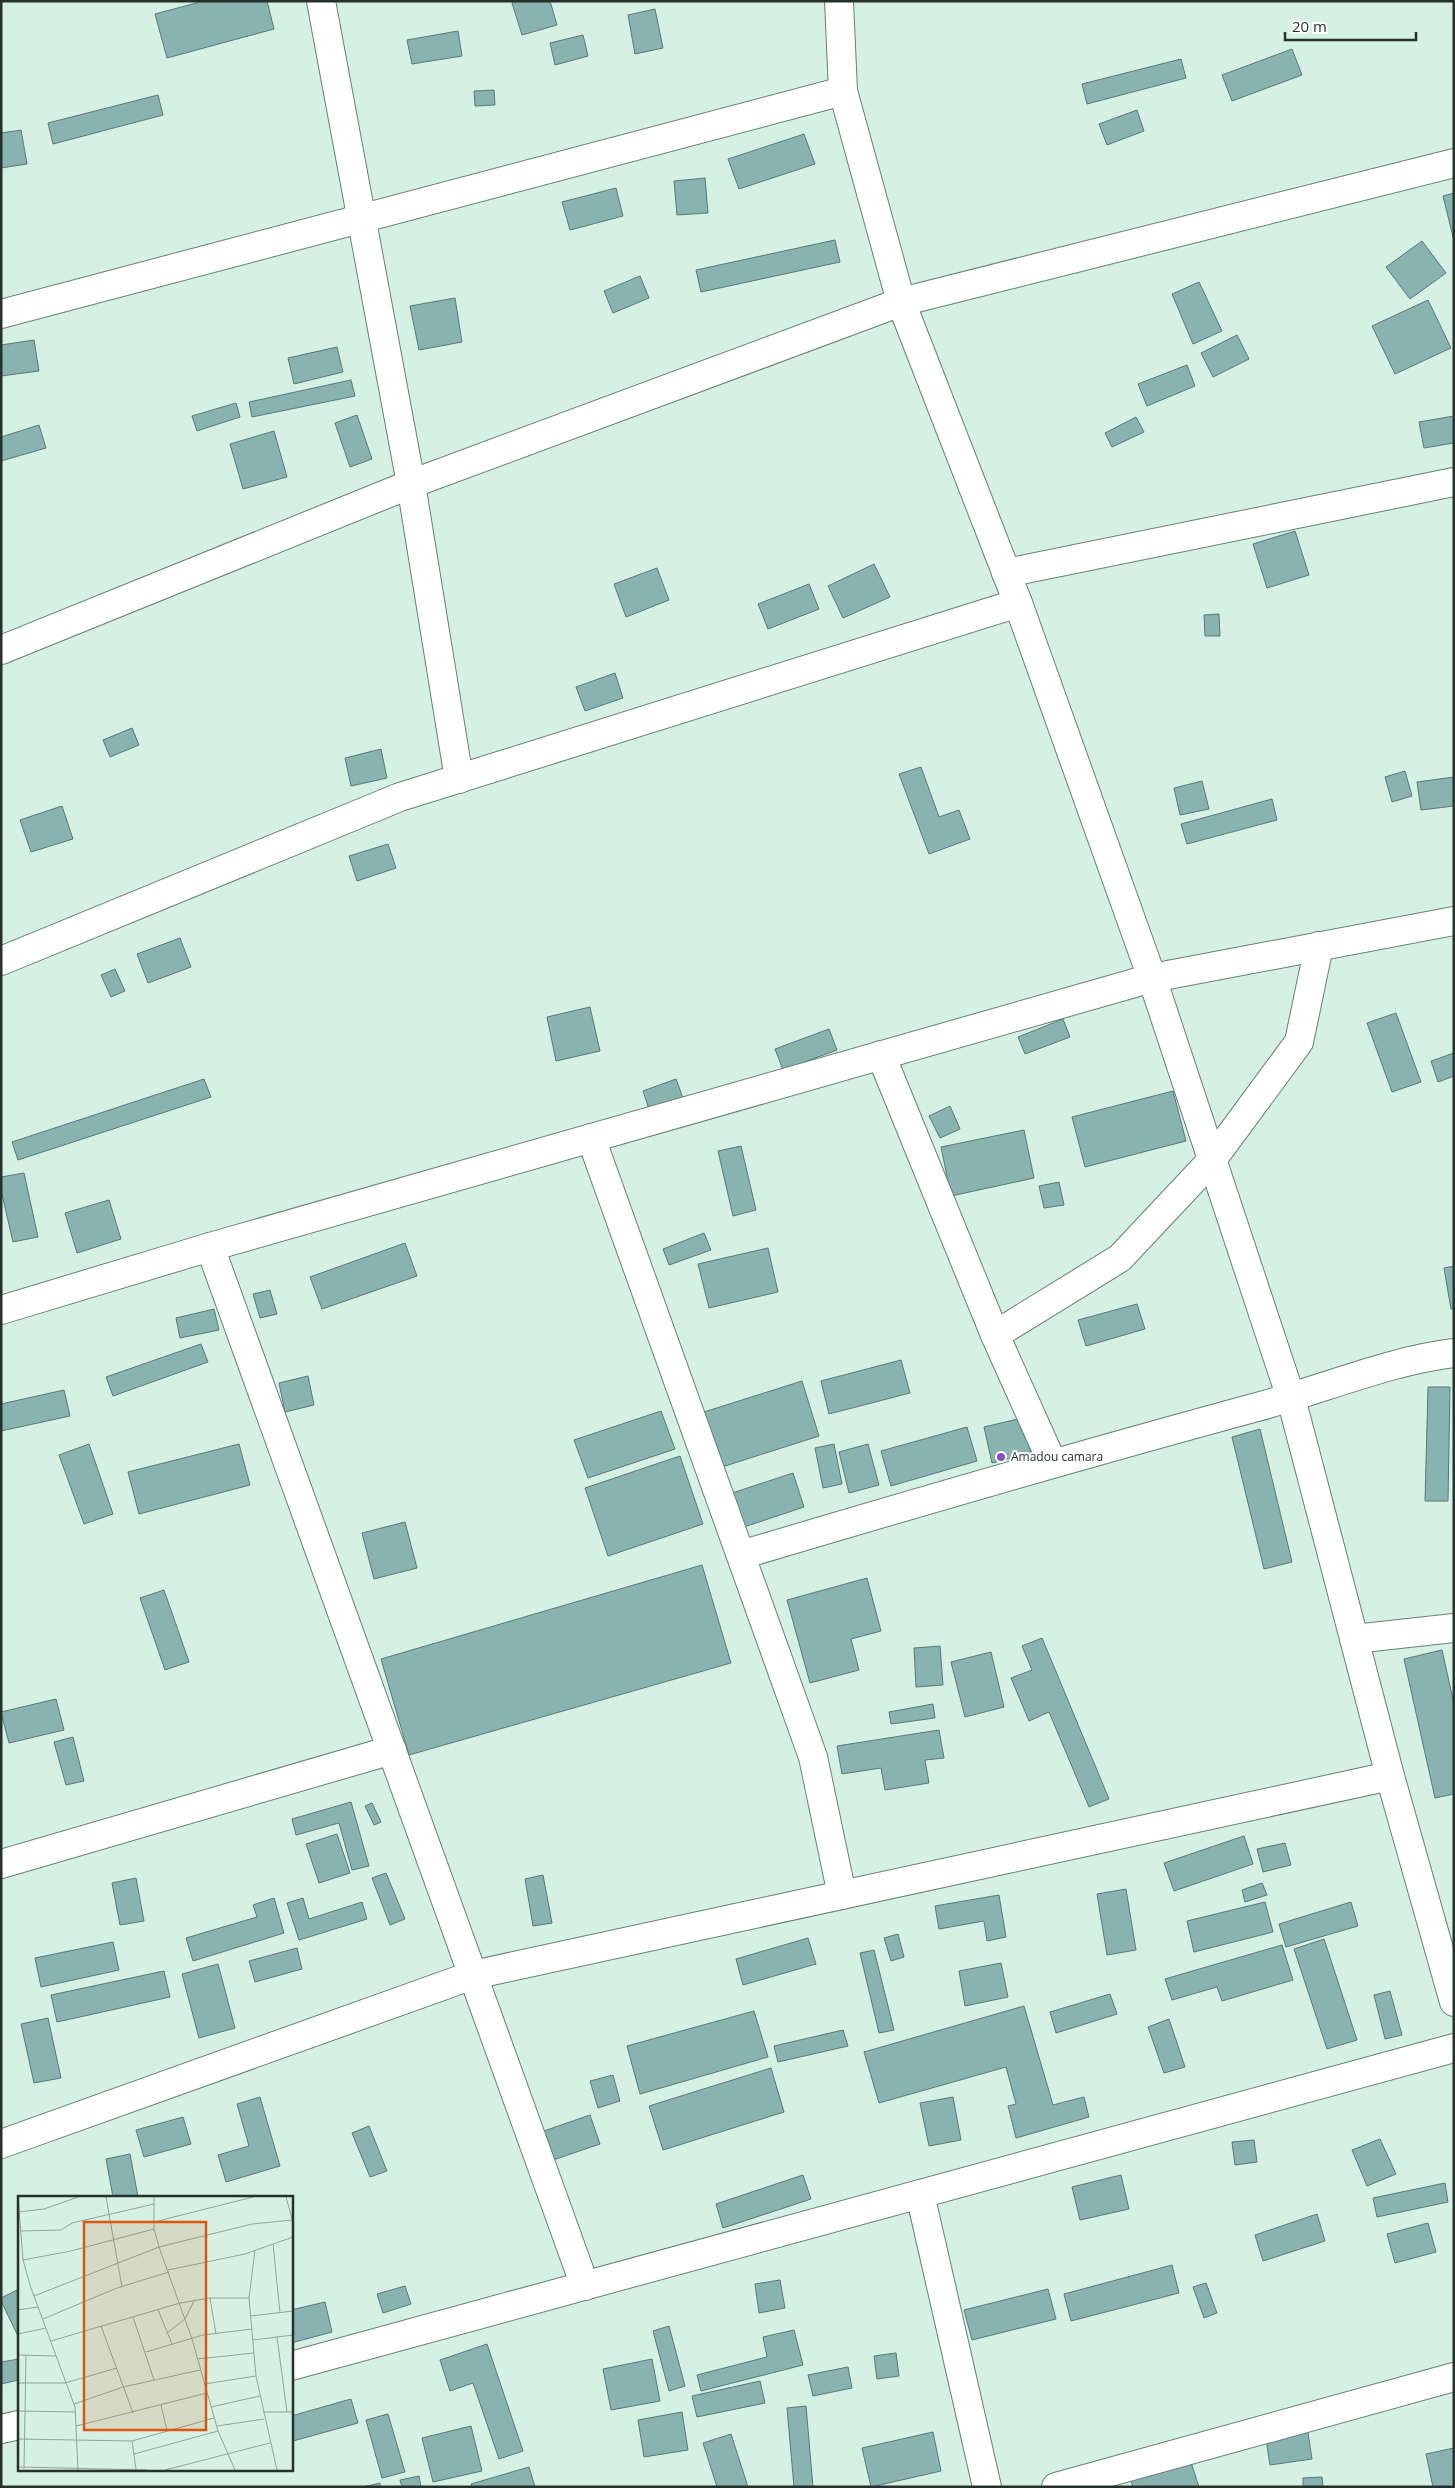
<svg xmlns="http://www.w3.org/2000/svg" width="1455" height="2488" viewBox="0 0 1455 2488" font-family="'Open Sans',sans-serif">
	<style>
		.building { fill: #88b3b1; stroke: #5a7877 }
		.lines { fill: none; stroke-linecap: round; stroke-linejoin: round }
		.minor-casing { stroke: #668074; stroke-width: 30 }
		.minor { stroke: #fff; stroke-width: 28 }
		.poi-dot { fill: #824fc7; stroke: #fff; stroke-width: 2 }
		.labels { text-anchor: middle; stroke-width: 4; stroke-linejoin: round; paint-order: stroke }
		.poi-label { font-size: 12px; fill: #26312c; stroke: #fff; text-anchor: start }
		.inset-road { fill: none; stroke: #8fa49a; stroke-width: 1 }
		.view { fill: #de570e; fill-opacity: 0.15; stroke: #de570e; stroke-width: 2.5 }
		.inset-edge { fill: none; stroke: #26312c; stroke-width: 2.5 }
	</style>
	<rect width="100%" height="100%" fill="#d5f1e4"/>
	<g class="building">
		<path d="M204 1H267L274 29 167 58 155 14Z"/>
		<path d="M519 1H550L557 25 522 35 512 3Z"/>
		<path d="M655 9 663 48 635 54 628 15Z"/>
		<path d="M458 31 462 56 412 64 407 40Z"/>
		<path d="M583 35 588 56 555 65 550 43Z"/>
		<path d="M1292 49 1302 75 1232 101 1222 75Z"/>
		<path d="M1181 59 1186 78 1087 104 1082 84Z"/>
		<path d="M494 90 495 105 475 106 474 91Z"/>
		<path d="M158 95 163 115 53 144 48 123Z"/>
		<path d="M1137 110 1144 131 1107 145 1099 124Z"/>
		<path d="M21 130 27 164 1 168V133Z"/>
		<path d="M804 134 815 164 739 189 728 159Z"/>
		<path d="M705 178 708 213 677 215 674 181Z"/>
		<path d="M616 188 623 216 570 230 562 202Z"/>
		<path d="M1454 193V241L1443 196Z"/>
		<path d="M835 240 840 262 701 292 696 270Z"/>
		<path d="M1422 241 1446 273 1410 299 1386 267Z"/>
		<path d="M640 276 649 298 613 313 604 291Z"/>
		<path d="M1199 282 1222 331 1193 344 1172 294Z"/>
		<path d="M455 298 462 342 419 350 410 306Z"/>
		<path d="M1428 300 1451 348 1395 374 1372 326Z"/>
		<path d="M1237 335 1249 359 1213 377 1201 353Z"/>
		<path d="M34 340 39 371 1 376V345Z"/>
		<path d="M337 347 343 372 294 384 288 358Z"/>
		<path d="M1187 365 1195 386 1147 406 1138 384Z"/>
		<path d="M351 380 355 396 252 417 249 402Z"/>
		<path d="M236 403 240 417 197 431 192 416Z"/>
		<path d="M357 415 372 459 350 467 335 423Z"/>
		<path d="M1454 416V443L1424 448 1419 422Z"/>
		<path d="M1136 417 1144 432 1112 447 1105 433Z"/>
		<path d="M39 425 46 448 1 461V437Z"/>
		<path d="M274 431 287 477 243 489 230 444Z"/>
		<path d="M1295 531 1309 575 1267 588 1253 544Z"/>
		<path d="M874 564 890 597 843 618 828 586Z"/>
		<path d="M657 568 669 600 626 617 614 584Z"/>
		<path d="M809 584 819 609 768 629 758 604Z"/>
		<path d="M1219 614 1220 636H1205L1204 615Z"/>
		<path d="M615 673 623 698 585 711 576 687Z"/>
		<path d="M132 728 139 745 110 757 103 740Z"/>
		<path d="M381 749 387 778 351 786 345 758Z"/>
		<path d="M921 767 939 817 959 810 970 839 929 854 899 774Z"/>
		<path d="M1405 771 1412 796 1392 802 1385 777Z"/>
		<path d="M1454 777V806L1421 810 1417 782Z"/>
		<path d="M1202 781 1209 809 1180 815 1174 788Z"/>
		<path d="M1272 799 1277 820 1187 844 1181 824Z"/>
		<path d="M62 806 73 839 31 852 20 820Z"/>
		<path d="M388 844 396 868 357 881 349 856Z"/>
		<path d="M180 938 191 967 148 983 137 954Z"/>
		<path d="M115 969 125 991 111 997 101 975Z"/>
		<path d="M590 1007 600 1051 556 1061 547 1017Z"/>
		<path d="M1396 1013 1421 1082 1392 1092 1367 1023Z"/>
		<path d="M1063 1019 1070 1037 1025 1054 1018 1037Z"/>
		<path d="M829 1029 837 1050 783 1070 775 1049Z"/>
		<path d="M1454 1053V1076L1438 1082 1431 1061Z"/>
		<path d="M204 1079 211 1097 18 1160 12 1142Z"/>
		<path d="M676 1079 683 1098 649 1109 643 1091Z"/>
		<path d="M1173 1091 1186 1141 1085 1167 1072 1117Z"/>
		<path d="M950 1106 960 1129 940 1138 929 1116Z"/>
		<path d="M1024 1130 1034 1178 951 1196 941 1147Z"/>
		<path d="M741 1146 756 1210 733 1216 718 1151Z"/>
		<path d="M24 1173 38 1237 13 1242 1 1190V1177Z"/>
		<path d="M1059 1182 1064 1205 1044 1208 1039 1186Z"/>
		<path d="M109 1200 121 1239 77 1253 65 1213Z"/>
		<path d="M704 1233 711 1250 669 1265 663 1249Z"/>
		<path d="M405 1243 417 1276 322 1309 310 1277Z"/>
		<path d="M768 1248 778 1292 709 1308 698 1264Z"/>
		<path d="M1454 1266V1309H1451L1444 1268Z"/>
		<path d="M270 1290 277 1314 260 1318 253 1294Z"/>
		<path d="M1137 1304 1145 1329 1086 1346 1078 1320Z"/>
		<path d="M214 1309 219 1330 180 1338 176 1318Z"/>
		<path d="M201 1344 208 1362 113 1396 106 1377Z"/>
		<path d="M901 1360 910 1393 829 1414 821 1381Z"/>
		<path d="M308 1376 314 1405 285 1412 279 1383Z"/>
		<path d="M802 1381 819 1436 722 1467 704 1412Z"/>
		<path d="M1428 1387H1450L1448 1501H1425Z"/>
		<path d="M64 1390 70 1416 1 1431V1404Z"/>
		<path d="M661 1411 675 1449 588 1478 574 1440Z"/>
		<path d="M1022 1418 1031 1453 992 1463 984 1427Z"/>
		<path d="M967 1427 977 1461 891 1486 881 1451Z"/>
		<path d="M1260 1429 1292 1562 1264 1569 1232 1437Z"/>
		<path d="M89 1444 113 1514 84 1524 59 1455Z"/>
		<path d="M239 1444 250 1485 139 1514 128 1472Z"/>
		<path d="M834 1444 842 1484 823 1488 815 1448Z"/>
		<path d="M868 1444 879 1485 849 1493 839 1452Z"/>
		<path d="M680 1456 703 1524 608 1556 585 1488Z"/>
		<path d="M793 1473 804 1507 738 1529 726 1495Z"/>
		<path d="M405 1522 417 1568 374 1579 362 1533Z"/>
		<path d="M702 1565 731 1663 409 1755 381 1659Z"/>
		<path d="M867 1578 881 1631 851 1639 859 1670 810 1683 787 1600Z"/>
		<path d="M164 1590 189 1662 165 1670 140 1598Z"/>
		<path d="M1042 1638 1109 1799 1089 1807 1049 1712 1029 1721 1011 1678 1032 1670 1022 1646Z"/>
		<path d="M940 1646 943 1685 916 1687 914 1648Z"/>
		<path d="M1442 1650 1454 1704V1794L1435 1798 1404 1659Z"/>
		<path d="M991 1652 1004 1707 965 1717 951 1662Z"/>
		<path d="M56 1699 64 1730 9 1743 1 1712Z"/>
		<path d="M933 1704 935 1718 891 1724 889 1712Z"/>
		<path d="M939 1730 944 1758 925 1760 929 1783 885 1790 881 1768 842 1774 837 1746Z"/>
		<path d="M73 1737 84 1781 66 1785 54 1742Z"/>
		<path d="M351 1802 369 1866 352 1870 339 1823 296 1835 292 1819Z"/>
		<path d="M372 1803 381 1822 374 1825 365 1806Z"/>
		<path d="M337 1834 350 1873 319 1883 306 1844Z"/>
		<path d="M1244 1836 1253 1864 1174 1891 1164 1863Z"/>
		<path d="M1285 1843 1291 1865 1263 1872 1257 1849Z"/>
		<path d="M386 1873 405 1919 390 1925 372 1878Z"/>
		<path d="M543 1875 552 1923 533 1926 525 1879Z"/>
		<path d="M136 1878 144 1921 120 1925 112 1883Z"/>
		<path d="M1262 1883 1267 1895 1245 1902 1242 1890Z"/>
		<path d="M1126 1889 1136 1950 1107 1955 1097 1894Z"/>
		<path d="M999 1895 1006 1937 987 1941 984 1921 939 1929 935 1906Z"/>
		<path d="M274 1898 284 1933 193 1961 186 1938 257 1917 253 1905Z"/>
		<path d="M303 1898 309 1919 362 1902 367 1919 299 1940 287 1903Z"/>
		<path d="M1265 1902 1273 1932 1194 1952 1187 1921Z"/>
		<path d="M1351 1902 1358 1926 1286 1947 1279 1924Z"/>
		<path d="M898 1934 904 1957 891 1961 884 1938Z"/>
		<path d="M808 1938 816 1964 743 1985 736 1959Z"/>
		<path d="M1324 1939 1357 2040 1327 2049 1294 1949Z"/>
		<path d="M113 1942 119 1970 41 1987 35 1958Z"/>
		<path d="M1282 1945 1293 1980 1222 2001 1217 1987 1172 2000 1165 1979Z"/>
		<path d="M297 1948 302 1969 255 1982 249 1961Z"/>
		<path d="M874 1950 894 2030 879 2033 860 1953Z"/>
		<path d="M1001 1963 1008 1997 965 2006 959 1971Z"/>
		<path d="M218 1964 235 2028 199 2038 182 1974Z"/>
		<path d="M164 1971 170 1997 57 2022 51 1995Z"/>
		<path d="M1390 1991 1402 2035 1385 2039 1374 1995Z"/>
		<path d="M1110 1994 1117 2014 1056 2033 1050 2012Z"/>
		<path d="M1024 2006 1053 2105 1084 2097 1089 2117 1016 2138 1008 2106 1016 2104 1006 2067 879 2103 864 2052Z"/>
		<path d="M754 2011 768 2057 640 2094 627 2046Z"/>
		<path d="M48 2018 61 2078 34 2083 21 2024Z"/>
		<path d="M1169 2019 1185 2067 1164 2073 1148 2027Z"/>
		<path d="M843 2030 848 2046 778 2062 774 2046Z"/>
		<path d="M771 2068 784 2112 663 2150 649 2106Z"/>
		<path d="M613 2075 620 2101 598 2108 590 2081Z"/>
		<path d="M260 2097 280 2166 226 2182 218 2155 249 2146 237 2104Z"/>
		<path d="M953 2097 961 2140 929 2146 920 2103Z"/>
		<path d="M590 2115 600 2144 553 2160 544 2131Z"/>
		<path d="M183 2117 191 2144 144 2157 136 2130Z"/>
		<path d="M369 2126 387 2171 370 2177 352 2133Z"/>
		<path d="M1380 2139 1396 2174 1367 2186 1352 2150Z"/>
		<path d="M1254 2140 1257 2162 1235 2165 1232 2142Z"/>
		<path d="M130 2154 138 2197H113L106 2159Z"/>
		<path d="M803 2175 811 2199 723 2228 716 2204Z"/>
		<path d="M1121 2175 1129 2209 1080 2220 1072 2187Z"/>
		<path d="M1445 2183 1448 2202 1377 2217 1373 2198Z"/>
		<path d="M1317 2214 1325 2241 1263 2261 1255 2235Z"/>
		<path d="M1428 2223 1436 2252 1395 2263 1387 2234Z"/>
		<path d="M1172 2265 1179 2293 1071 2321 1064 2294Z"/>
		<path d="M780 2280 785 2308 759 2313 755 2284Z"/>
		<path d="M1206 2283 1217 2313 1204 2318 1193 2287Z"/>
		<path d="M405 2286 411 2304 383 2313 377 2294Z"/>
		<path d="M19 2289V2338L1 2301V2298Z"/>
		<path d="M1048 2289 1056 2319 972 2340 964 2310Z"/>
		<path d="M325 2302 332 2332 291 2343V2310Z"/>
		<path d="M669 2326 685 2386 669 2391 653 2331Z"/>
		<path d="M794 2330 803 2365 701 2391 697 2375 767 2357 763 2337Z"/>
		<path d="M487 2344 523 2451 499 2459 473 2383 450 2391 440 2360Z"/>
		<path d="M896 2353 899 2376 877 2379 874 2356Z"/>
		<path d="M19 2359V2380L1 2384V2362Z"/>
		<path d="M652 2359 660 2401 611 2410 603 2369Z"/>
		<path d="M848 2367 852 2388 813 2396 808 2375Z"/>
		<path d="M760 2381 765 2403 697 2417 692 2396Z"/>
		<path d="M351 2399 358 2423 293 2441 291 2416Z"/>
		<path d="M806 2406 813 2487H794L787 2408Z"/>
		<path d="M682 2412 688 2450 644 2457 638 2420Z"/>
		<path d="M388 2414 405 2472 382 2478 366 2420Z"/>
		<path d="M471 2426 482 2471 433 2482 422 2438Z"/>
		<path d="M1307 2426 1312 2459 1270 2465 1265 2433Z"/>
		<path d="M933 2432 941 2471 871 2487 862 2448Z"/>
		<path d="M731 2434 748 2487H717L703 2443Z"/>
		<path d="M1454 2448V2487H1433L1426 2454Z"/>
		<path d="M1189 2456 1199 2487H1133L1129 2476Z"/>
		<path d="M529 2467 535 2487H472L471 2484Z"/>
		<path d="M419 2476 421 2487H402L400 2480Z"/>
		<path d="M1322 2477 1323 2487H1303V2478Z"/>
		<path d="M380 2483V2487H363Z"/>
	</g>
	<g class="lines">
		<defs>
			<g id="minor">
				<path d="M321 1 411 484 459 779"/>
				<path d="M839 1 843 91 901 302 1018 603 1152 978 1291 1398 1390 1776 1454 2002"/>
				<path d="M1 314 843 91"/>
				<path d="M1006 573 1454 482"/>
				<path d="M1 650 411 484 901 302 1454 163"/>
				<path d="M1 961 400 797 1018 603"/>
				<path d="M881 1055 995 1335 1052 1462"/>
				<path d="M591 1138 813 1757 842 1895"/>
				<path d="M210 1247 585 2286"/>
				<path d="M1 1310 210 1247 1152 978 1454 921"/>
				<path d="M995 1335 1120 1258 1212 1160 1299 1042 1319 946"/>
				<path d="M741 1555C912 1504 1084 1454 1257 1407 1321 1390 1388 1361 1454 1353"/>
				<path d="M1354 1639 1454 1628"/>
				<path d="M1 1864 392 1750"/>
				<path d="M1 2144 473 1975 1390 1776"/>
				<path d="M920 2194 987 2487"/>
				<path d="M291 2366 1454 2048"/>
				<path d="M1 2429 19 2425"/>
				<path d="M1056 2487 1454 2377"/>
			</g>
		</defs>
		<use href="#minor" class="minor-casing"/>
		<use href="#minor" class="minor"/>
	</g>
	<circle class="poi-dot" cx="1001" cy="1457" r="5"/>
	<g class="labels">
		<g class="poi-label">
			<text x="1011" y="1461">Amadou camara</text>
		</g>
	</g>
	<g transform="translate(18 2196)">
		<rect width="275" height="275" fill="#d5f1e4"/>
		<path class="inset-road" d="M0 1 5 64 13 92 57 211 60 274M88 1 104 91M136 1V33L141 51 174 143 200 235 217 274M268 1 275 26M0 16 26 13 60 1M136 26 235 1M3 35 43 34 54 27 136 8M255 48 262 117M237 54 231 102 238 180 259 274M5 64 53 55 136 33M150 74 227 58 275 41M16 100 141 51 234 28 274 24M192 102 198 138M0 114 20 111M140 114 154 148M233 120 275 115M115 121 136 184M25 123 99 92 151 76M83 130 115 217M149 137 167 123 176 105M0 138 28 132M259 141 269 216M235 144 275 139M33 145 162 107 192 102H231M128 156 185 139 234 133M0 159 38 160M179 163 236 157M0 187H47L99 172M186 188 238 180M56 208 105 191 182 174M143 209 149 235M193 211 242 200M0 215 58 216M245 216H275M58 230 189 197M199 230 246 223M0 243 114 245 196 222M114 245 118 273M116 258 200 235M0 271 129 274M6 273 8 159M147 274 252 247"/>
		<path class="view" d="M66 26H188V234H66Z"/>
		<rect width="275" height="275" class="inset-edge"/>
	</g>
	<rect width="1455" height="2488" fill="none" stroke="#26312c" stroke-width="5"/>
	<path d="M1285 32v8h131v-8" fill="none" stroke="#26312c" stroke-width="2.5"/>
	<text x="1292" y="32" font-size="15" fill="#26312c" stroke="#ffffff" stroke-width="4" paint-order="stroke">20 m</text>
</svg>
